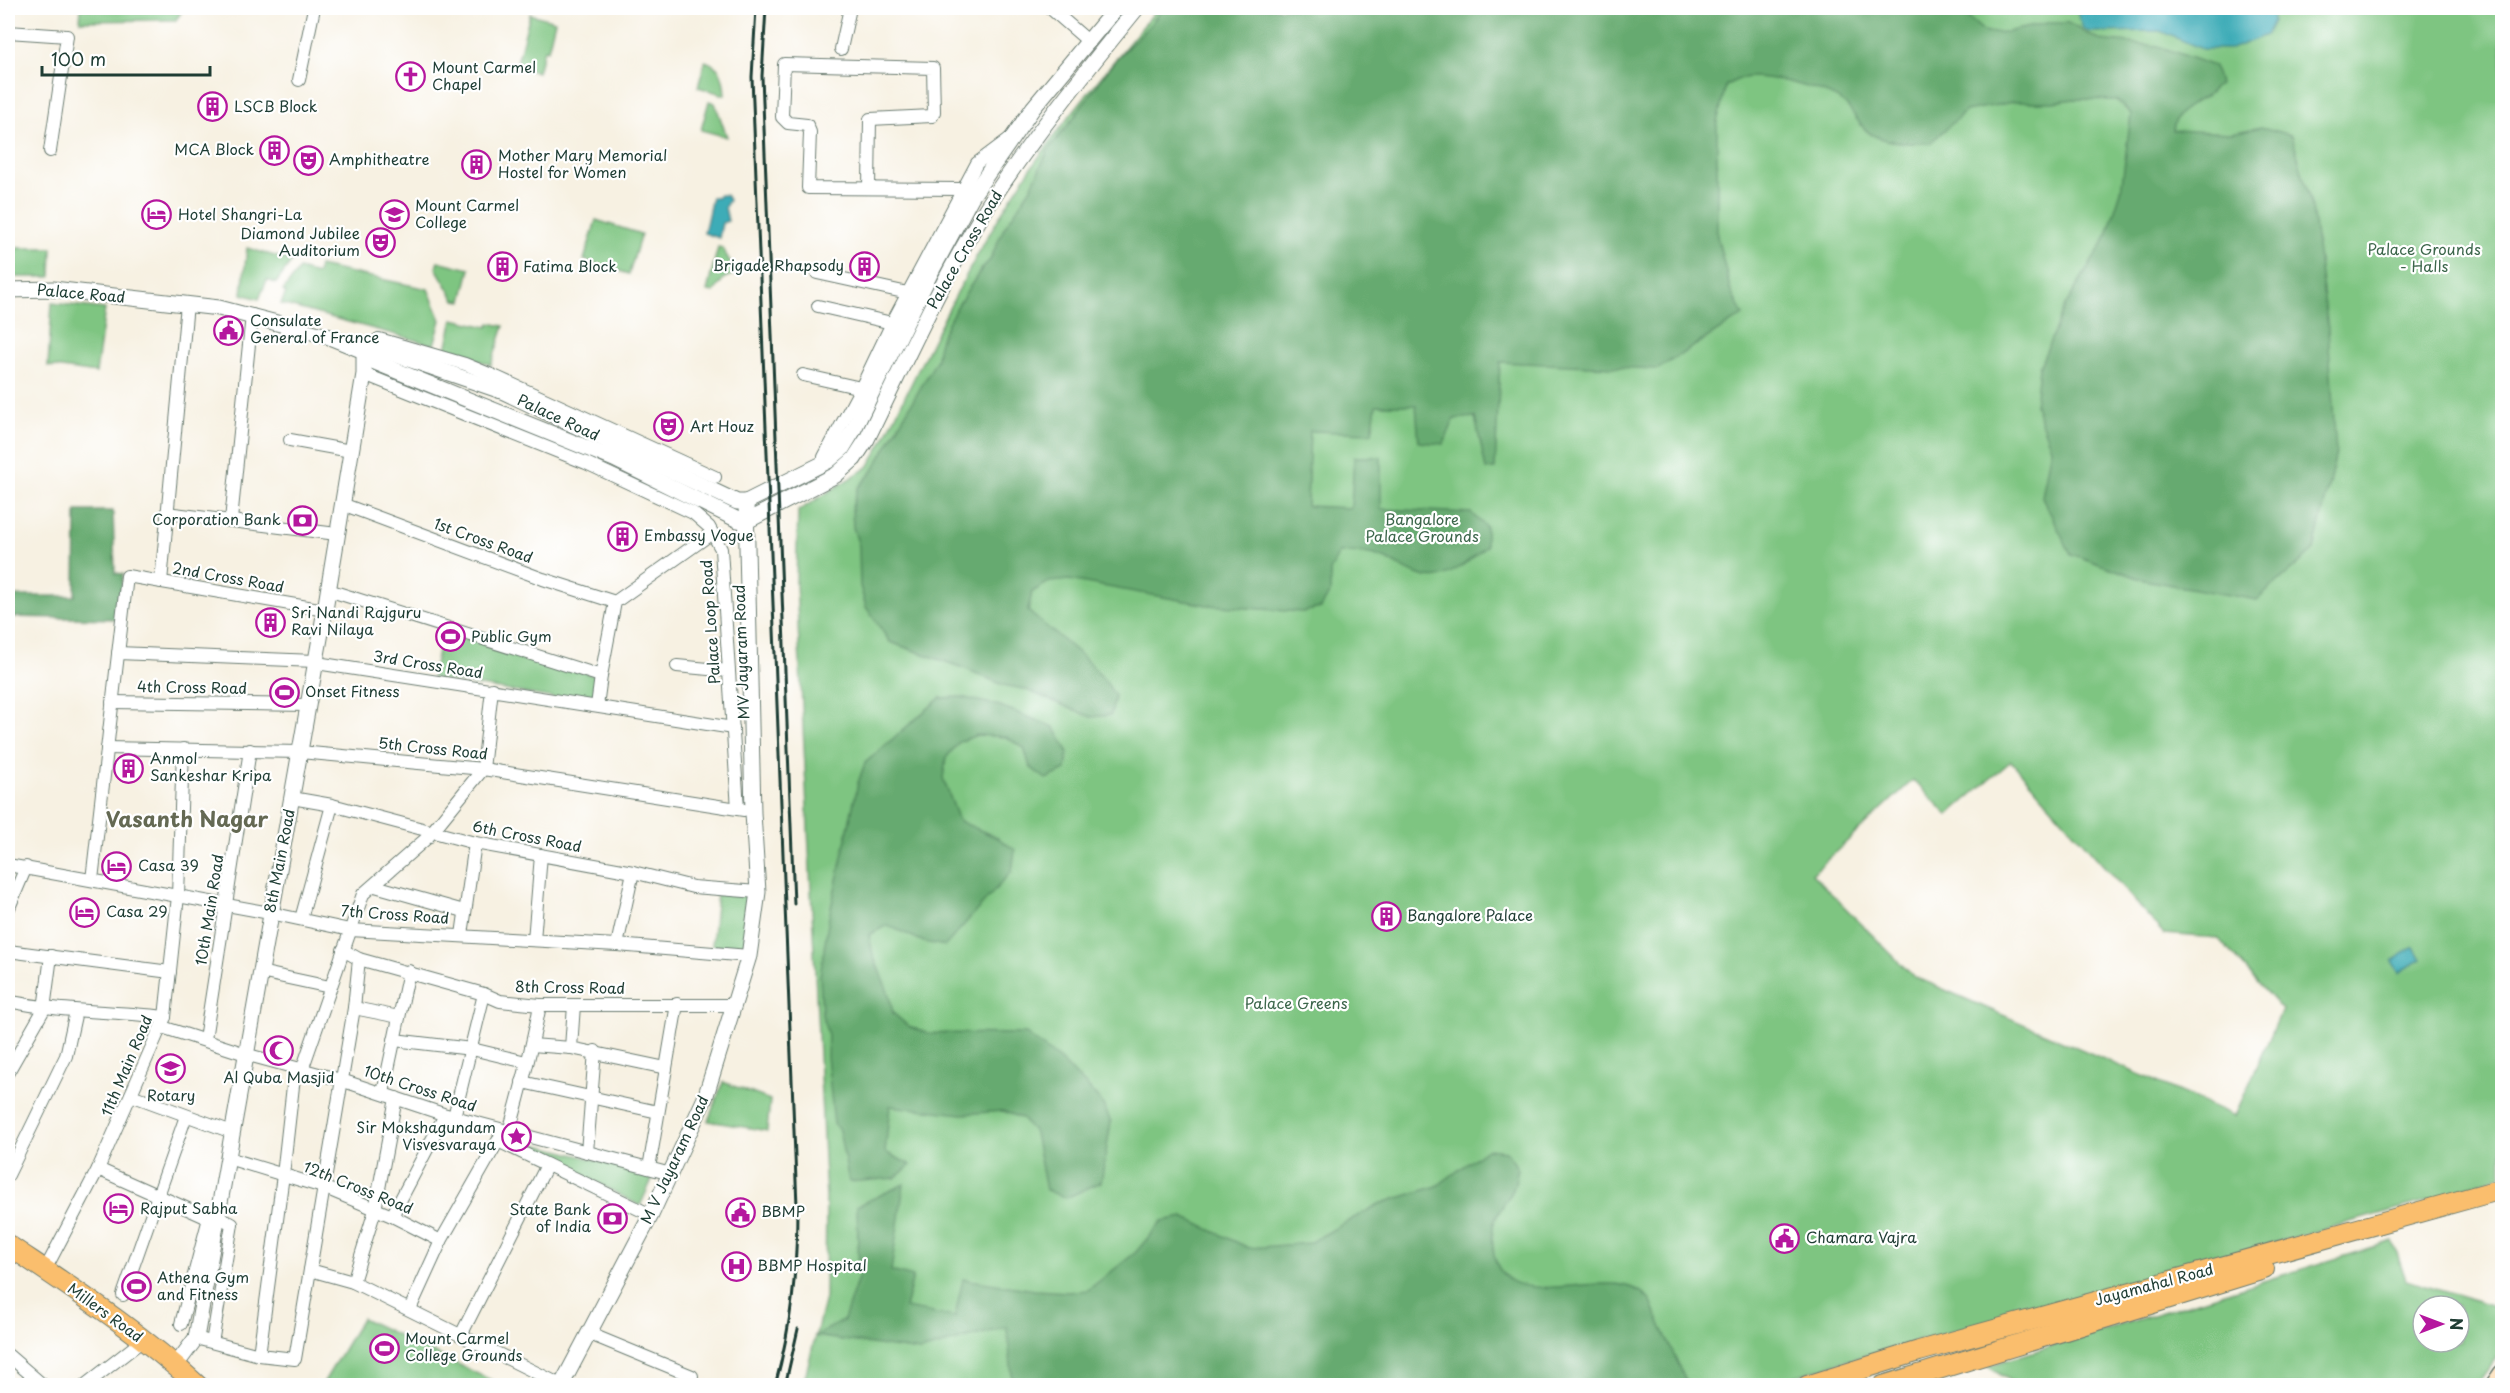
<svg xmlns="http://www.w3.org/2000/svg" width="2510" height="1393" viewBox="0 0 2510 1393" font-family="'Playpen Sans',sans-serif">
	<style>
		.green { fill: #7ec581; stroke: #4e815a; stroke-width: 1.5; fill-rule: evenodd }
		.forest { fill: #66aa6f; stroke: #427452; stroke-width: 1.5 }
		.water { fill: #3cacb7; stroke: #2e7476; stroke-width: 1.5 }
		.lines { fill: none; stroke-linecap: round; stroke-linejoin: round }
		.minor-casing { stroke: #6b7c71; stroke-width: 14 }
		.tertiary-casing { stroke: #6b7c71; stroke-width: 17 }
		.secondary-casing { stroke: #6b7c71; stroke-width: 19 }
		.primary-casing { stroke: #6b7c71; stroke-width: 22 }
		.minor { stroke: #fff; stroke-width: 12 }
		.tertiary { stroke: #fff; stroke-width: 15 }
		.secondary { stroke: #fde5c5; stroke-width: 16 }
		.primary { stroke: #fabe6d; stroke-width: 20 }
		.rail { stroke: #1f3d34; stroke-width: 3 }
		.labels { text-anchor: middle; stroke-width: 4.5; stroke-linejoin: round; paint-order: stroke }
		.poi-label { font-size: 15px; fill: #1f3d34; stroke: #fff; text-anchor: start }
		.street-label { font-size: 15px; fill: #1f3d34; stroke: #fff }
		.park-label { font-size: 15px; fill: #3c664b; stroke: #fff }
		.district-label { font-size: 21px; font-weight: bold; fill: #646953; stroke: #fff }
	</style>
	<rect width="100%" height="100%" fill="#fff"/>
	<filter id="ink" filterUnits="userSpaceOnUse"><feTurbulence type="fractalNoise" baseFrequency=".0167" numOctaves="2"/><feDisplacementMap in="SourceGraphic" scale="12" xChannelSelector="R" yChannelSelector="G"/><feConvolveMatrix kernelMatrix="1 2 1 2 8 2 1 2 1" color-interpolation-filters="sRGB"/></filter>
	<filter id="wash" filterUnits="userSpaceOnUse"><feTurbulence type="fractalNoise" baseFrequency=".008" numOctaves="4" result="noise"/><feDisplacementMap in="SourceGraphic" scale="24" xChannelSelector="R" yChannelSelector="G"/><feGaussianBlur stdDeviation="1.35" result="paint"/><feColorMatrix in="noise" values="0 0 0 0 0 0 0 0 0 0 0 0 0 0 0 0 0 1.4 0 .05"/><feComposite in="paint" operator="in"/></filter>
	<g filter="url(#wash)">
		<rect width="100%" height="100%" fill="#f7f1e2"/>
		<g class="green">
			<path d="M81 8H184L176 20 80 21Z"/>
			<path d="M1158 8H2502V1175L2426 1201 1849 1360 1767 1385H803L825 1298 826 1198 796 583 798 511 868 467 881 445C920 367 956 289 1001 214 1046 140 1103 74 1158 8ZM2011 761 2164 934 2218 938 2282 1010 2235 1116 1913 976 1812 874 1913 780 1948 815Z"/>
			<path d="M530 14 555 21 548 50 544 49 538 72 516 67Z"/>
			<path d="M705 61C722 66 724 78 725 95L698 87Z"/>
			<path d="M709 101 715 103 727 137 701 130Z"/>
			<path d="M596 220 641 234 629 274 584 260Z"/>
			<path d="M718 247 722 248 737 273 724 278 714 292 707 291Z"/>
			<path d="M13 248H52L51 277H13Z"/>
			<path d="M247 248 292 261 276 283 267 280 259 299 242 294Z"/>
			<path d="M438 261 470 269 462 301 455 300 436 268Z"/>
			<path d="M319 266 428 289 441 320 434 345 281 304 286 293 283 291 299 269 317 274Z"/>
			<path d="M52 303 105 309 96 373 48 366Z"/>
			<path d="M453 319 488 327 490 323 504 326 491 365 446 349Z"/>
			<path d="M443 628 599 677 596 705 432 678Z"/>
			<path d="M717 893 751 896 745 949 712 946Z"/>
			<path d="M723 1082 770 1100 767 1131 708 1121Z"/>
			<path d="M519 1140 654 1175 640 1206Z"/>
			<path d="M2393 1241 2406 1280 2502 1309V1350L2476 1385 2018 1386 1987 1366ZM2423 1306H2459V1342H2423Z"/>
			<path d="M362 1318 501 1385H322Z"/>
		</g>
		<g class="forest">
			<path d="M1163 8H1957L1986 33 2007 32 2047 23H2068L2099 40 2158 46 2214 66 2219 84C2214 88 2209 94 2204 97 2190 106 2175 111 2173 130L2231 133 2261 127 2292 135 2312 208 2328 329 2336 453 2314 550 2257 600 2144 580 2071 554 2042 497 2051 448 2035 406 2039 368 2065 306 2106 238 2121 191 2131 114 2116 100 2074 99 2054 102H2013L1966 111 1930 143C1911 143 1888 144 1871 134 1860 128 1854 112 1844 103 1828 90 1764 73 1743 78 1737 79 1731 83 1726 85L1717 122V236L1731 292 1743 315 1658 369 1500 362 1495 469H1486L1475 417 1454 419 1444 444 1419 442 1416 405H1376L1372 433 1310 431 1307 506 1351 508 1354 457H1381V509L1471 513 1486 527V546C1473 558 1456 573 1438 577 1419 581 1399 563 1381 557 1367 552 1353 552 1339 553L1330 571V592L1321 608 1302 612 1207 605 1069 580 1049 582 1032 592 1028 611C1059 639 1094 659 1115 696L1111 715 1091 717 1024 689 1003 685 966 669 890 642 866 607 860 586 859 546 853 527 852 507 858 488 872 472 937 359C937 330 967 293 982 268L990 260 1004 228 1031 188 1048 150 1075 116 1116 59 1150 25Z"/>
			<path d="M76 511H113L115 573 123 574 118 619 8 617V512H12V596H75Z"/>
			<path d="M961 697 1000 706 1054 727 1068 751 1066 770 1046 779 1030 767 1024 748 1006 737 977 735 959 742 946 758 943 778 959 821 998 838 1015 850 1012 871 945 946 924 942 887 925 869 935 873 955 888 992 893 1013 908 1026 927 1033 1026 1034 1059 1059 1089 1088 1102 1103 1111 1122 1101 1182 1066 1198 1046 1190 1035 1133 1021 1118 1003 1111 963 1114 890 1106 885 1152 911 1165 895 1178 849 1182 839 1130 834 1124 827 1056 828 1035 822 1015 820 976 829 917 858 783 865 763 940 698Z"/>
			<path d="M1487 1149 1506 1151 1518 1169C1516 1175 1516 1181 1514 1187 1509 1201 1495 1212 1493 1227 1483 1337 1609 1254 1648 1298 1653 1303 1655 1313 1658 1319 1668 1341 1678 1363 1688 1385H1013L1007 1327 920 1351 815 1336 844 1320 859 1275 857 1206 904 1184 891 1271 913 1277 905 1308 955 1317 963 1279 1035 1290 1068 1292 1088 1290 1136 1252 1162 1221 1183 1217 1249 1248 1309 1243 1379 1204 1437 1186Z"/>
		</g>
		<g class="water">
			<path d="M2076 8H2272L2273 21 2266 35 2231 49H2202L2160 31 2090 32 2083 29Z"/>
			<path d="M720 195H726L729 200 725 207 728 221 722 223 719 238 704 233 712 197 717 198Z"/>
			<path d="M2414 947 2421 959 2399 973 2392 961Z"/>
		</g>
	</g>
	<g filter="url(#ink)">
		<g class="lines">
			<defs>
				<g id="minor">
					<path d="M1050 8 1088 41"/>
					<path d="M8 32 67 36 50 151"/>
					<path d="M841 49 850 8"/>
					<path d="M299 80 314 8"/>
					<path d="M869 188 870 119 932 116 934 112 933 68 784 64 782 117 788 123 807 125 810 132 808 188 963 189"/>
					<path d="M817 273 908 293"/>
					<path d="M818 306 892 323"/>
					<path d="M364 350 379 339 465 364 494 376 715 477"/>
					<path d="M364 374 586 463 693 513 709 527 721 549 738 809"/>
					<path d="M803 375 861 388"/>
					<path d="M290 440 351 451"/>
					<path d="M824 457 861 388 892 323 977 163 1009 139"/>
					<path d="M342 504 543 579 615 602"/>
					<path d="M166 513 337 534"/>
					<path d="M231 520 252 315"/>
					<path d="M161 582 187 304"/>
					<path d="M328 590 601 676"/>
					<path d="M118 653 315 661 323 664 733 728"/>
					<path d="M677 666 729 671"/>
					<path d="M112 702 307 705"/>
					<path d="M597 706 601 676 615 602 712 533"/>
					<path d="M107 748 300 752 483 769 744 810"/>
					<path d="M292 798 332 805 475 843 633 872 693 887 758 892"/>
					<path d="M8 865 270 913 350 930 617 945 749 956"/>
					<path d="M92 880 127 576 325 610"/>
					<path d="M375 886 464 911"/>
					<path d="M8 910 26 867"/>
					<path d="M301 919 332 805"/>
					<path d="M462 935 475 843"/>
					<path d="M534 940 541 855"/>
					<path d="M617 945 633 872"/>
					<path d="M343 950 359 959 484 994 500 1001 540 1005H733"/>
					<path d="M8 951 170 972"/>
					<path d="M260 972 330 987"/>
					<path d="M8 1001C59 1012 112 1011 165 1017"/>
					<path d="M574 1005 571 1048 666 1068"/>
					<path d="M354 1008 399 1017"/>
					<path d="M162 1027 252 1056 341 1080 443 1114 671 1174"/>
					<path d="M205 1039 250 750"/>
					<path d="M394 1040 472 1049 526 1062"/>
					<path d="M532 1045 571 1048"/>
					<path d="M302 1070 363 894 427 838 483 769 492 689"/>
					<path d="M8 1072 44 1009 51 956"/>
					<path d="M522 1082 658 1112"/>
					<path d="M383 1093 409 971"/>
					<path d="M131 1095 232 1132"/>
					<path d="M454 1117 484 994"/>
					<path d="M509 1132C521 1090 532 1047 540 1005"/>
					<path d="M501 1134 498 1141 651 1215"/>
					<path d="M587 1152 595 1051"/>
					<path d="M228 1158 323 1187 392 1216 441 1241"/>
					<path d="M649 1168 677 1004"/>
					<path d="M98 1169 217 1222"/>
					<path d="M8 1175 66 1056 76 1011"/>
					<path d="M392 1216 445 1115"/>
					<path d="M45 1270 98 1169 165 1017 178 896 183 749"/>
					<path d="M310 1270 353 1282 561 1385"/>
					<path d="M353 1282 375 1210 396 1098"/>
					<path d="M123 1295 186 1116"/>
					<path d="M410 1309 441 1241 498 1141"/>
					<path d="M181 1324 209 1218"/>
					<path d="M590 1334 692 1376"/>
					<path d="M461 1335 547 1165"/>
					<path d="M213 1337 232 1224 218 1216"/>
					<path d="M196 1338 259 1355 295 1359 354 1008 359 959"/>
					<path d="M8 1355 44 1386"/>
					<path d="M259 1355 283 1175 295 1068"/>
					<path d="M84 1386 143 1340"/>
				</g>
				<g id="tertiary">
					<path d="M8 290 53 289 219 308 327 336 364 351 375 362 614 459 738 520 747 521 836 475 854 459 867 439C906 360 942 278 989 204 1034 135 1085 72 1137 8"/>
					<path d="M364 351 376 348 504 392 737 502H746"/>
					<path d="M746 502 828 461 842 449 853 431 930 274 972 196 1033 108 1116 8"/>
					<path d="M176 1365 196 1338 325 610 364 374V351"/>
					<path d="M561 1386 651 1215 705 1098 749 956 758 892 753 813 746 502"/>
				</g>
				<path id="secondary" d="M2493 1386 2502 1373"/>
				<g id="primary">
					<path d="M8 1245C73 1289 140 1332 198 1386"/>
					<path d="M1807 1386 1919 1351 2502 1189"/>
					<path d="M1883 1386 2264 1269"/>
				</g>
			</defs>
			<use href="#minor" class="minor-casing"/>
			<use href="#tertiary" class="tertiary-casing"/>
			<use href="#secondary" class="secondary-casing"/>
			<use href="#primary" class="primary-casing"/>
			<use href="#minor" class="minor"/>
			<use href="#tertiary" class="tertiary"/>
			<use href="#secondary" class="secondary"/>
			<use href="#primary" class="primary"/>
			<g class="rail">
				<path d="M756 8 752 77 797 1206C797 1271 792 1323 775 1386"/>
				<path d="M766 8 762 76 794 904"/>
				<path d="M785 1386 798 1329"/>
			</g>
		</g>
	</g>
	<defs>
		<symbol id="church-ring" viewBox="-11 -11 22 22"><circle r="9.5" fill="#fff" stroke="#b5179e" stroke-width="1.5"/><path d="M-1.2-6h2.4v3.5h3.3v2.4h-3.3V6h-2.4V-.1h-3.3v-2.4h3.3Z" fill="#b5179e"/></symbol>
		<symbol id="building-ring" viewBox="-11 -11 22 22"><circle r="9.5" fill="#fff" stroke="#b5179e" stroke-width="1.5"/><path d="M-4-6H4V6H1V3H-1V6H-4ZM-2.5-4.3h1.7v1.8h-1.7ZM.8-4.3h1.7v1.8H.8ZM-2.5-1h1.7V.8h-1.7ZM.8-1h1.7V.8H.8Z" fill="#b5179e"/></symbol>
		<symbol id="theatre-ring" viewBox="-11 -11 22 22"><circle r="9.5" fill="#fff" stroke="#b5179e" stroke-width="1.5"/><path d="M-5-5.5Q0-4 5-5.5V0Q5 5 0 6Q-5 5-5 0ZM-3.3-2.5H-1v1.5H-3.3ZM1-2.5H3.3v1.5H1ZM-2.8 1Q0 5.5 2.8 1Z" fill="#b5179e"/></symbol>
		<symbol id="hotel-ring" viewBox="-11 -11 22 22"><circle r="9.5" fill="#fff" stroke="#b5179e" stroke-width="1.5"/><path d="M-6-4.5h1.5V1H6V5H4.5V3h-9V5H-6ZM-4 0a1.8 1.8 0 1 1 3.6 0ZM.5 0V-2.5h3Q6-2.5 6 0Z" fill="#b5179e"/></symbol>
		<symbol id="university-ring" viewBox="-11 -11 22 22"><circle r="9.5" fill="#fff" stroke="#b5179e" stroke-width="1.5"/><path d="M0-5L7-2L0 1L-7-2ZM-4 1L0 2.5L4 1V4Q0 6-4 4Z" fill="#b5179e"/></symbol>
		<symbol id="civic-ring" viewBox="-11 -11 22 22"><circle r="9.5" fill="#fff" stroke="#b5179e" stroke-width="1.5"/><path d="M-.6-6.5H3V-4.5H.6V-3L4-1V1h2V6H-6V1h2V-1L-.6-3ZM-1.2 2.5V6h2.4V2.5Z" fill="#b5179e"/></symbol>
		<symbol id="bank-ring" viewBox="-11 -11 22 22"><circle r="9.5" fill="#fff" stroke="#b5179e" stroke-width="1.5"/><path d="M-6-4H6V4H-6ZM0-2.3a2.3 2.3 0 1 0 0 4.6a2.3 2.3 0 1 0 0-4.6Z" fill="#b5179e"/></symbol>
		<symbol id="stadium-ring" viewBox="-11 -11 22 22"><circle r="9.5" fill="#fff" stroke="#b5179e" stroke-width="1.5"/><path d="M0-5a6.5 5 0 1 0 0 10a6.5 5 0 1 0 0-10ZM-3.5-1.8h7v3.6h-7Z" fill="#b5179e"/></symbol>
		<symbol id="mosque-ring" viewBox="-11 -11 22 22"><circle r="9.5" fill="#fff" stroke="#b5179e" stroke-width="1.5"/><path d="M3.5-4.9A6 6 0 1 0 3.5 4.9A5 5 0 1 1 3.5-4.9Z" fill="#b5179e"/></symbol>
		<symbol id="school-ring" viewBox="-11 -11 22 22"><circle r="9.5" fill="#fff" stroke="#b5179e" stroke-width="1.5"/><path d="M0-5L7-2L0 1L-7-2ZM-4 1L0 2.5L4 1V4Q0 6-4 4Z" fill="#b5179e"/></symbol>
		<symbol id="sight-ring" viewBox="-11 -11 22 22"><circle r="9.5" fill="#fff" stroke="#b5179e" stroke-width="1.5"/><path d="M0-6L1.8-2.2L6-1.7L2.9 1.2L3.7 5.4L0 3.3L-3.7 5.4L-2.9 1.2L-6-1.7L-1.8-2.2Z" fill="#b5179e"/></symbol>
		<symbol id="hospital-ring" viewBox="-11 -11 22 22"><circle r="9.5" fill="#fff" stroke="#b5179e" stroke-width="1.5"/><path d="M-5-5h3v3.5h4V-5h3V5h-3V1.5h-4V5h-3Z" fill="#b5179e"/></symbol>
	</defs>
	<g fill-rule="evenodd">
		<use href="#church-ring" x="394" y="60" width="33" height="33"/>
		<use href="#building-ring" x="196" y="90" width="33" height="33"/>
		<use href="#building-ring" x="258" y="134" width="33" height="33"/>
		<use href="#theatre-ring" x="292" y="144" width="33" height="33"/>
		<use href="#building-ring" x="460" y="148" width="33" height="33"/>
		<use href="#hotel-ring" x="140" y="198" width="33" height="33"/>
		<use href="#university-ring" x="378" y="198" width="33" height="33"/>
		<use href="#theatre-ring" x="364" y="226" width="33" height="33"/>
		<use href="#building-ring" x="848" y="250" width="33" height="33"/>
		<use href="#building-ring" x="486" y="250" width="33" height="33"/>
		<use href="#civic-ring" x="212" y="314" width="33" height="33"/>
		<use href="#theatre-ring" x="652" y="410" width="33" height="33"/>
		<use href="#bank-ring" x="286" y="504" width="33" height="33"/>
		<use href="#building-ring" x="606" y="520" width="33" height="33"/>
		<use href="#building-ring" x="254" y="606" width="33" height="33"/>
		<use href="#stadium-ring" x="434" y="620" width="33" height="33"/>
		<use href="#stadium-ring" x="268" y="676" width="33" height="33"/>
		<use href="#building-ring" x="112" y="752" width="33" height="33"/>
		<use href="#hotel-ring" x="100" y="850" width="33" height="33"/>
		<use href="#hotel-ring" x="68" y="896" width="33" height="33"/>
		<use href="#building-ring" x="1370" y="900" width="33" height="33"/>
		<use href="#mosque-ring" x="262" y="1034" width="33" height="33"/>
		<use href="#school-ring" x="154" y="1052" width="33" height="33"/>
		<use href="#sight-ring" x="500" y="1120" width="33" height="33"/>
		<use href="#hotel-ring" x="102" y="1192" width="33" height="33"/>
		<use href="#civic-ring" x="724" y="1196" width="33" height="33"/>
		<use href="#bank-ring" x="596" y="1202" width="33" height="33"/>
		<use href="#civic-ring" x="1768" y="1222" width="33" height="33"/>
		<use href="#hospital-ring" x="720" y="1250" width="33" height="33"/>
		<use href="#stadium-ring" x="120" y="1270" width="33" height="33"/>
		<use href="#stadium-ring" x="368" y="1332" width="33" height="33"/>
	</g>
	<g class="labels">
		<g class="poi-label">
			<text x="432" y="73">Mount Carmel<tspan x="432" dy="17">Chapel</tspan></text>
			<text x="234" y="112">LSCB Block</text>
			<text x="254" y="155" text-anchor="end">MCA Block</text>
			<text x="498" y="161">Mother Mary Memorial<tspan x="498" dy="17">Hostel for Women</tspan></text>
			<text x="329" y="165">Amphitheatre</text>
			<text x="415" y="211">Mount Carmel<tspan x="415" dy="17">College</tspan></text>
			<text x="178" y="220">Hotel Shangri-La</text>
			<text x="360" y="239" text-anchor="end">Diamond Jubilee<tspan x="360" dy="17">Auditorium</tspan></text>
			<text x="844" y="271" text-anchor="end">Brigade Rhapsody</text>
			<text x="523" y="272">Fatima Block</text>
			<text x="250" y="326">Consulate<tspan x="250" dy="17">General of France</tspan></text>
			<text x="690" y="432">Art Houz</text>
			<text x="281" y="525" text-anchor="end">Corporation Bank</text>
			<text x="644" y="541">Embassy Vogue</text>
			<text x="291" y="618">Sri Nandi Rajguru<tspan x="291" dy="17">Ravi Nilaya</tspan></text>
			<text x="471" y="642">Public Gym</text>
			<text x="305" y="697">Onset Fitness</text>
			<text x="150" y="764">Anmol<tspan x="150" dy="17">Sankeshar Kripa</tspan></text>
			<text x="138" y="871">Casa 39</text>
			<text x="106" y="917">Casa 29</text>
			<text x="1407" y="921">Bangalore Palace</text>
			<text x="279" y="1083" text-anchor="middle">Al Quba Masjid</text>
			<text x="171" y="1101" text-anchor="middle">Rotary</text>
			<text x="496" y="1133" text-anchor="end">Sir Mokshagundam<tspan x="496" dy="17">Visvesvaraya</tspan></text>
			<text x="140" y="1214">Rajput Sabha</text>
			<text x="591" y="1215" text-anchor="end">State Bank<tspan x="591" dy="17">of India</tspan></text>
			<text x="761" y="1217">BBMP</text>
			<text x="1806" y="1243">Chamara Vajra</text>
			<text x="757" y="1271">BBMP Hospital</text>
			<text x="157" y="1283">Athena Gym<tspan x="157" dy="17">and Fitness</tspan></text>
			<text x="405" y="1344">Mount Carmel<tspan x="405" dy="17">College Grounds</tspan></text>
		</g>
		<g class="street-label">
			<text transform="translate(965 250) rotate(-60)" y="5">Palace Cross Road</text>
			<text transform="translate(81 294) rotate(5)" y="5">Palace Road</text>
			<text transform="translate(558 418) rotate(25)" y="5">Palace Road</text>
			<text transform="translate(483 541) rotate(20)" y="5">1st Cross Road</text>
			<text transform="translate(228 578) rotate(10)" y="5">2nd Cross Road</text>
			<text transform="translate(711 622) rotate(-94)" y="5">Palace Loop Road</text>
			<text transform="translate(742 652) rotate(-92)" y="5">MV Jayaram Road</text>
			<text transform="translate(428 665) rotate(9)" y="5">3rd Cross Road</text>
			<text transform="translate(192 688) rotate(1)" y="5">4th Cross Road</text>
			<text transform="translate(433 749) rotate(6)" y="5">5th Cross Road</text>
			<text transform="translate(527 837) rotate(11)" y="5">6th Cross Road</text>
			<text transform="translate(280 861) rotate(-79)" y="5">8th Main Road</text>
			<text transform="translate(210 910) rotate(-81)" y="5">10th Main Road</text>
			<text transform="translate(395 915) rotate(4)" y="5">7th Cross Road</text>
			<text transform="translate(570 988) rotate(1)" y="5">8th Cross Road</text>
			<text transform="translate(127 1066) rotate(-67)" y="5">11th Main Road</text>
			<text transform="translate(420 1089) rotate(18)" y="5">10th Cross Road</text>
			<text transform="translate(675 1160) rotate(-65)" y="5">M V Jayaram Road</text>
			<text transform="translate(358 1188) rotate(22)" y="5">12th Cross Road</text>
			<text transform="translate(2154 1285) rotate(-15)" y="5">Jayamahal Road</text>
			<text transform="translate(105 1313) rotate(36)" y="5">Millers Road</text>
		</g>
		<g class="park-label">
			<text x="2424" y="255">Palace Grounds<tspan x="2424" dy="17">- Halls</tspan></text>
			<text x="1422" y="525">Bangalore<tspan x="1422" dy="17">Palace Grounds</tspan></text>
			<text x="1296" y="1009">Palace Greens</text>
		</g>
		<g class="district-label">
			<text x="187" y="827">Vasanth Nagar</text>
		</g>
	</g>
	<rect width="2510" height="1393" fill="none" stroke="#fff" stroke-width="30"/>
	<g transform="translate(2441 1324) rotate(90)"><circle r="28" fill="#ffffff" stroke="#a5b1ae" stroke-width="1.5"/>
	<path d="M0-4.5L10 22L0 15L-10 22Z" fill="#b5179e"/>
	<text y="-9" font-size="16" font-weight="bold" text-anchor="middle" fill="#1f3d34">N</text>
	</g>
	<path d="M42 66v9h168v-9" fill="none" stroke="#1f3d34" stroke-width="3"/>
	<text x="51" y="66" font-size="18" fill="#1f3d34" stroke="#ffffff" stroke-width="4.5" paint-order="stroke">100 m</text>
</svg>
